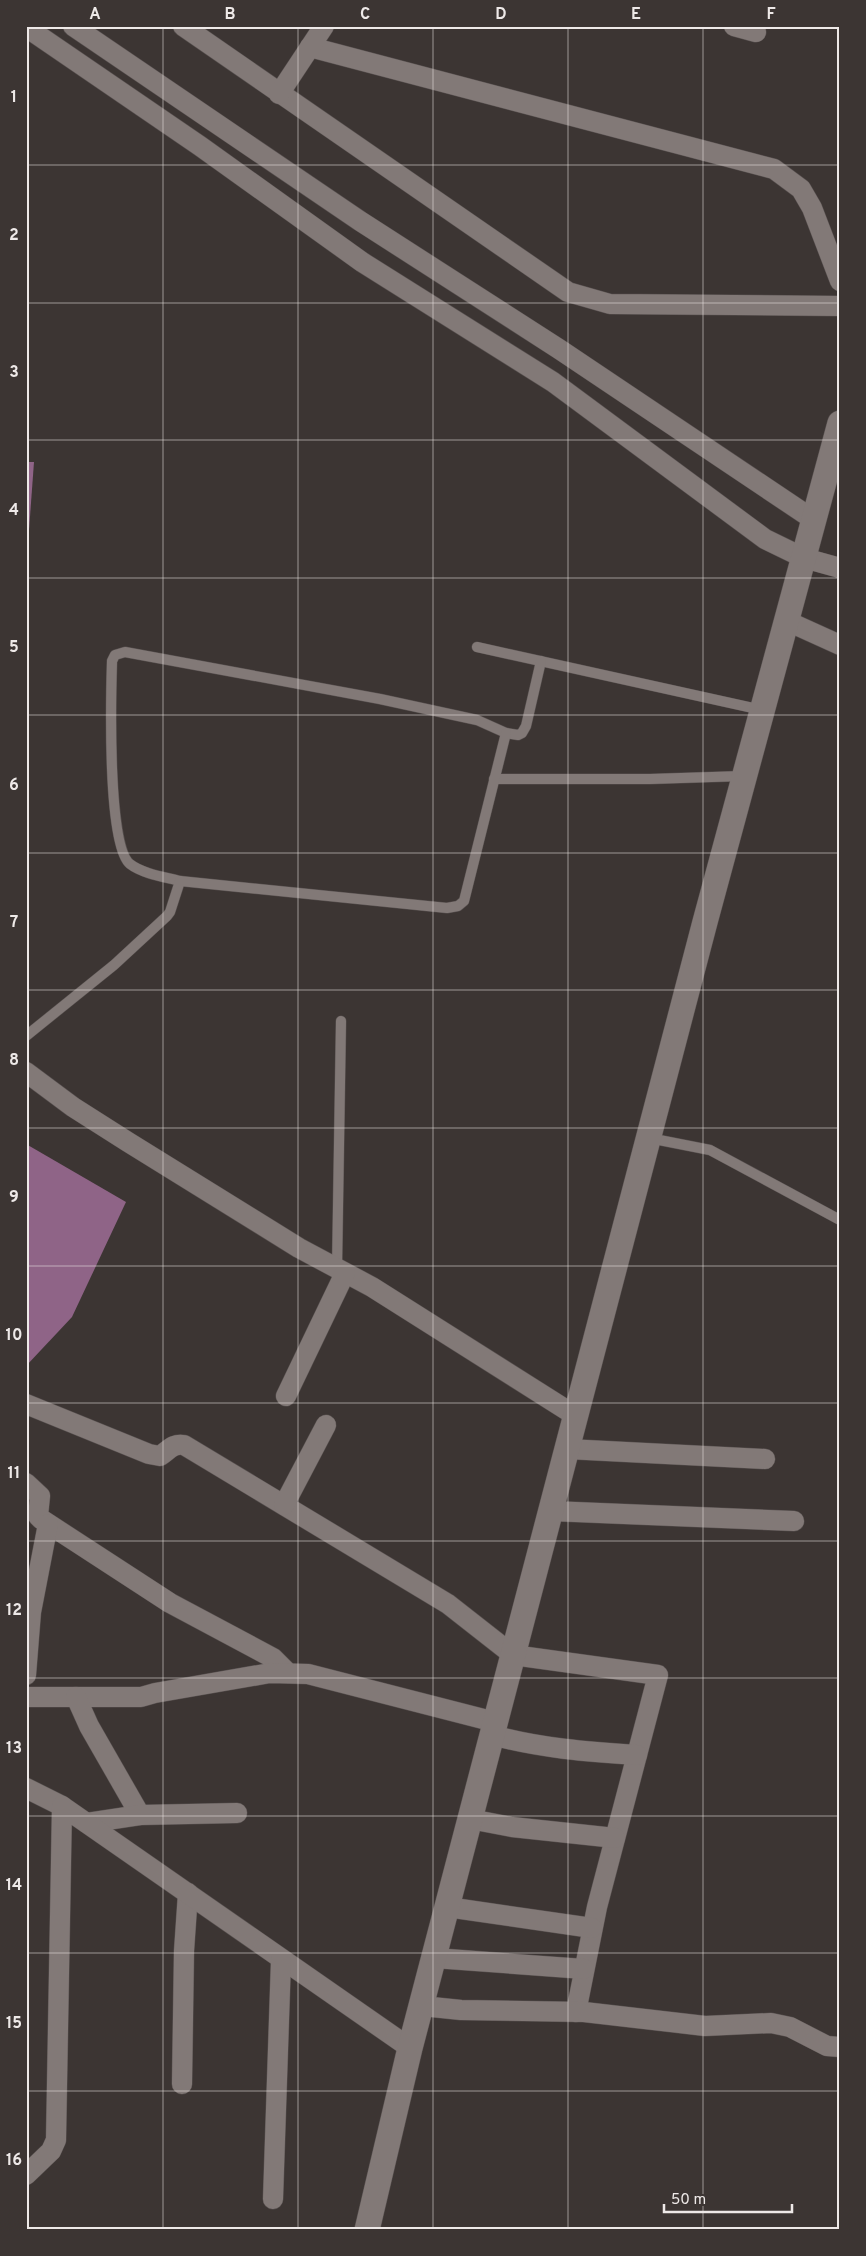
<svg xmlns="http://www.w3.org/2000/svg" width="866" height="2256" viewBox="0 0 866 2256" font-family="Overpass,sans-serif">
	<style>
		.water { fill: #8f6487 }
		.lines { fill: none; stroke-linecap: round; stroke-linejoin: round }
		.service-casing { stroke: #585150; stroke-width: 11 }
		.minor-casing { stroke: #585150; stroke-width: 21 }
		.tertiary-casing { stroke: #585150; stroke-width: 26 }
		.service { stroke: #827977; stroke-width: 10 }
		.minor { stroke: #827977; stroke-width: 20 }
		.tertiary { stroke: #827977; stroke-width: 25 }
		.grid { fill: none; stroke: #eee9e8; stroke-width: 1; stroke-opacity: 0.55 }
		.neatline { fill: none; stroke: #eee9e8; stroke-width: 2 }
		.grid-label { font-size: 16px; text-anchor: middle; font-weight: bold; fill: #eee9e8 }
	</style>
	<rect width="100%" height="100%" fill="#3c3533"/>
	<g class="water">
		<path d="M26 462H34L26 571Z"/>
		<path d="M26 1144 126 1202 72 1317 26 1366Z"/>
	</g>
	<g class="lines">
		<defs>
			<g id="service">
				<path d="M477 647 762 710"/>
				<path d="M494 779H650L743 776"/>
				<path d="M180 881C165 877 143 874 130 864 107 846 111 694 112 661L115 655 125 652 380 699 477 720 506 733 518 735 522 733 526 726 541 661"/>
				<path d="M26 1036 114 965 167 916 170 912 180 881 447 908 458 906 464 901 506 733"/>
				<path d="M649 1138 710 1150 840 1220"/>
				<path d="M337 1269 341 1021"/>
			</g>
			<g id="minor">
				<path d="M73 26 360 221 559 349 814 520"/>
				<path d="M183 26 568 292 610 304 840 306"/>
				<path d="M734 26 756 32"/>
				<path d="M26 27 200 146 362 262 553 382 765 539 804 558 840 568"/>
				<path d="M310 47 774 169 801 189 812 208 840 281"/>
				<path d="M279 94 324 26"/>
				<path d="M787 621 840 645"/>
				<path d="M26 1072 73 1107 128 1142 299 1248 372 1287 576 1416"/>
				<path d="M286 1396 345 1273"/>
				<path d="M26 1404 149 1454 160 1456C169 1450 173 1443 184 1445L448 1604 513 1655 658 1675 597 1907 576 2012"/>
				<path d="M567 1449 765 1459"/>
				<path d="M26 1483 40 1496 38 1516 41 1519 170 1603 273 1658 287 1672"/>
				<path d="M284 1505 326 1425"/>
				<path d="M551 1511 794 1521"/>
				<path d="M26 1675 31 1612 48 1524"/>
				<path d="M26 1697H141L155 1693 270 1673 308 1674 495 1722"/>
				<path d="M76 1697 89 1726 140 1815"/>
				<path d="M492 1735C539 1748 588 1752 637 1755"/>
				<path d="M26 1788 62 1806"/>
				<path d="M470 1819 512 1827 615 1838"/>
				<path d="M87 1823 140 1815 237 1813"/>
				<path d="M447 1907 592 1928"/>
				<path d="M434 1958 584 1969"/>
				<path d="M422 2006 461 2010 584 2012 705 2026 771 2023 790 2027 827 2046 840 2047"/>
				<path d="M182 2084 184 1951 188 1893"/>
				<path d="M26 2175 51 2151 56 2140 62 1806 410 2048"/>
				<path d="M273 2199 281 1960"/>
			</g>
			<path id="tertiary" d="M367 2230 410 2048 705 922 840 423"/>
		</defs>
		<use href="#service" class="service-casing"/>
		<use href="#minor" class="minor-casing"/>
		<use href="#tertiary" class="tertiary-casing"/>
		<use href="#service" class="service"/>
		<use href="#minor" class="minor"/>
		<use href="#tertiary" class="tertiary"/>
	</g>
	<path class="grid" d="M163 26V2230M298 26V2230M433 26V2230M568 26V2230M703 26V2230M26 165H840M26 303H840M26 440H840M26 578H840M26 715H840M26 853H840M26 990H840M26 1128H840M26 1266H840M26 1403H840M26 1541H840M26 1678H840M26 1816H840M26 1953H840M26 2091H840"/>
	<rect width="866" height="2256" fill="none" stroke="#3c3533" stroke-width="55"/>
	<path d="M664 2204v8h128v-8" fill="none" stroke="#eee9e8" stroke-width="2.5"/>
	<text x="671" y="2204" font-size="15" fill="#eee9e8" stroke="#3c3533" stroke-width="4" paint-order="stroke">50 m</text>
	<rect x="28" y="28" width="810" height="2200" class="neatline"/>
	<g class="grid-label">
		<text x="95" y="19">A</text>
		<text x="230" y="19">B</text>
		<text x="365" y="19">C</text>
		<text x="501" y="19">D</text>
		<text x="636" y="19">E</text>
		<text x="771" y="19">F</text>
		<text x="14" y="102">1</text>
		<text x="14" y="240">2</text>
		<text x="14" y="377">3</text>
		<text x="14" y="515">4</text>
		<text x="14" y="652">5</text>
		<text x="14" y="790">6</text>
		<text x="14" y="927">7</text>
		<text x="14" y="1065">8</text>
		<text x="14" y="1202">9</text>
		<text x="14" y="1340">10</text>
		<text x="14" y="1478">11</text>
		<text x="14" y="1615">12</text>
		<text x="14" y="1753">13</text>
		<text x="14" y="1890">14</text>
		<text x="14" y="2028">15</text>
		<text x="14" y="2165">16</text>
	</g>
</svg>
